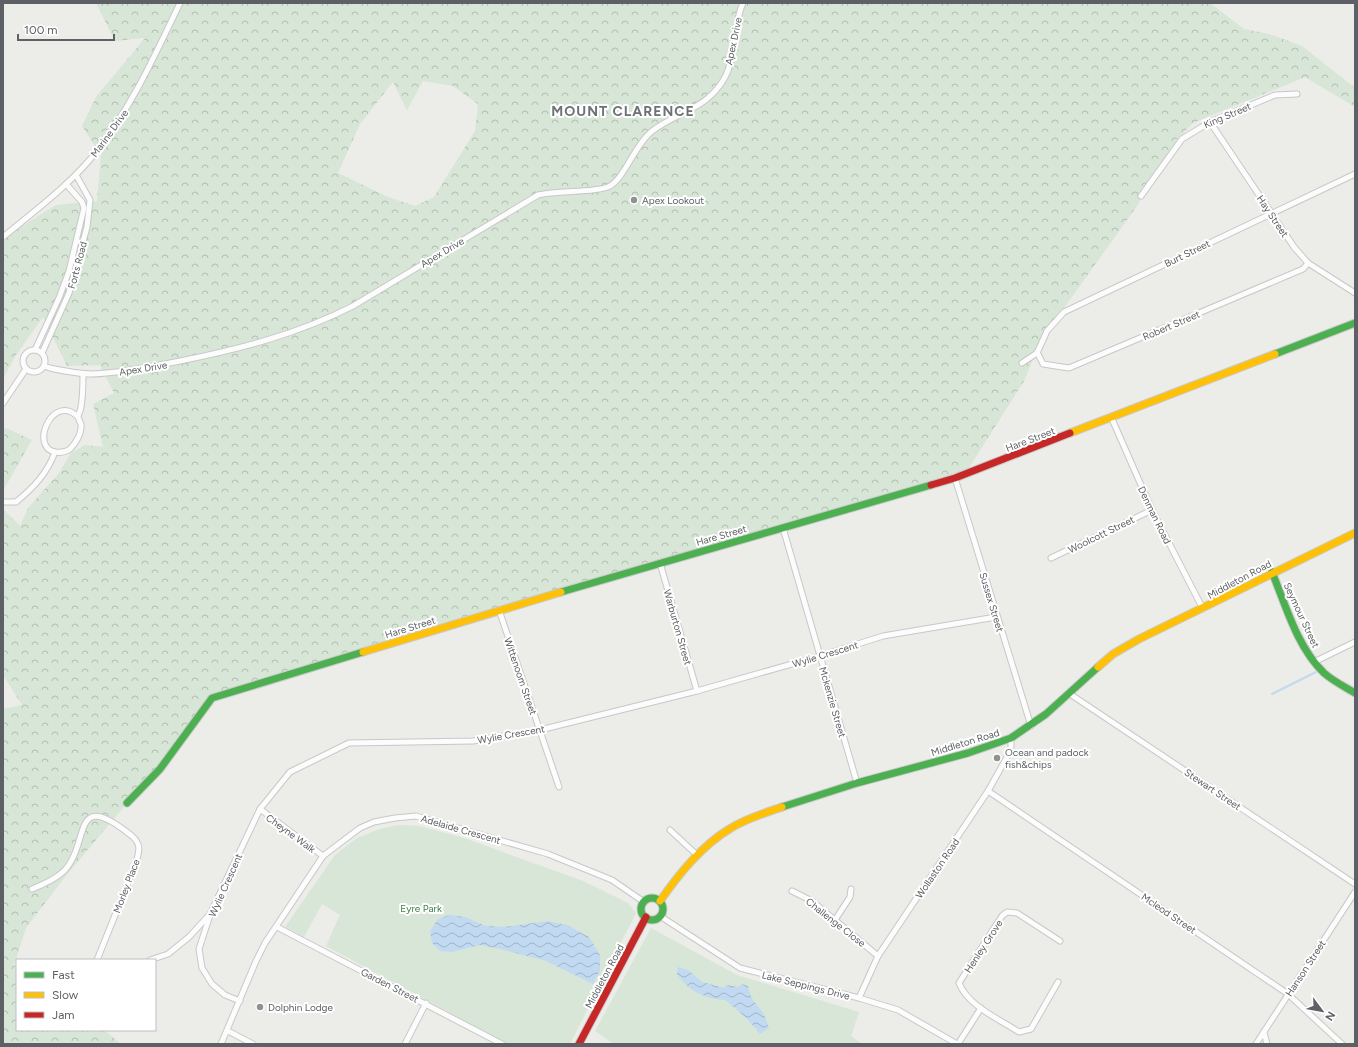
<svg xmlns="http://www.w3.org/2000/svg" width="1358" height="1047" viewBox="0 0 1358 1047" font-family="Figtree,sans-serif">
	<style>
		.forest { fill: url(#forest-crowns); fill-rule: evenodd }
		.green { fill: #d7e6d6 }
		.water { fill: url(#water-waves) }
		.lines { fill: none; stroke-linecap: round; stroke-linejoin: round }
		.stream { stroke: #c1daf1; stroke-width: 2 }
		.street-casing { stroke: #c8c8c8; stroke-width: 7 }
		.fast-casing { stroke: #c9c9ca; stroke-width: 9 }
		.slow-casing { stroke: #c9c9ca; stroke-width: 9 }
		.jam-casing { stroke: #c9c9ca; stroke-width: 9 }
		.street { stroke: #fcfcfc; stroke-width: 5 }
		.fast { stroke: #4caf50; stroke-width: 7 }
		.slow { stroke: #ffc107; stroke-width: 7 }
		.jam { stroke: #c62828; stroke-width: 7 }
		.poi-dot { fill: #8f9192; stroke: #fff; stroke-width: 1.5 }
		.labels { text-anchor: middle; stroke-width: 4; stroke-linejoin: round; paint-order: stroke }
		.street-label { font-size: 10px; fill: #5d6064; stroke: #fff }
		.poi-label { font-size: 10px; fill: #5d6064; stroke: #fff; text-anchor: start }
		.park-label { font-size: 10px; fill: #408147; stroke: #fff }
		.district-label { font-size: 14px; font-weight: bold; letter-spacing: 1px; fill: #6e7276; stroke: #fff }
	</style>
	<defs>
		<pattern id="forest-crowns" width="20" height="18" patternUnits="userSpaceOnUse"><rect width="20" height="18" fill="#d7e6d6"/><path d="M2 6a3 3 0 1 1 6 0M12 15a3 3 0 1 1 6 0" fill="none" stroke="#b2beb1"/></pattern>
		<pattern id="water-waves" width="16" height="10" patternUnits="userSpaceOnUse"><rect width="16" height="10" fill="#c1daf1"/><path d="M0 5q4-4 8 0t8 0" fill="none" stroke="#a0b4c7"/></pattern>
	</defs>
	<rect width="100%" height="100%" fill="#ecece8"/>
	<g class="forest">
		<path d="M96 3H1210L1244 29 1269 34 1302 46 1355 88V107L1305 77 1193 123 1178 138 1137 206 1064 308 1045 330 1024 381 965 474 216 697 65 877 26 928 14 965 17 967V1030H104L121 1044H3V709L22 705 5 678H3V509L20 526 28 508 59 473 71 453 85 445 103 447 93 404 114 393 100 365 67 366 43 317 16 355 3 379V238L56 205 97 201 101 155 82 126 96 97 145 38 115 41ZM423 81 453 86 478 104 475 131 434 197 415 206 388 197 338 173 360 124 393 82 407 110Z"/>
		<path d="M6 428 32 440 4 489 3 430Z"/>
	</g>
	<g class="green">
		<path d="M398 825 419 826 464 838 583 881 628 903 636 913 570 1044H508L326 946 340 915 322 904 304 937 285 927 335 855 357 838 380 829Z"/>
		<path d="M651 928 737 975 859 1012 851 1036 862 1044H614L595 1031Z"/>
	</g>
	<g class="water">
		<path d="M449 915 465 917 486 926 504 927 548 921 567 925 589 937 600 955V971L593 984 546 961 500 949 480 945 452 952 440 951 432 943 430 931 438 919Z"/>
		<path d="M678 967 688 970 702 982 724 988 727 985 738 987 742 984 748 986C750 999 756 1003 763 1013 766 1017 767 1024 769 1028L760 1034C750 1021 738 1010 725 1000 705 999 688 991 677 974Z"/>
	</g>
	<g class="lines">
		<path class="stream" d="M1272 694 1316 672"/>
		<defs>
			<g id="street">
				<path d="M1210 122 1294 247 1308 263 1355 293"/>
				<path d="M1141 196 1182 139 1210 122 1275 95 1297 94"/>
				<path d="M3 237C36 210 71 184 97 151 132 106 155 55 180 3"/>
				<path d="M35 350 59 298 69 271 84 208 82 202 66 184"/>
				<circle cx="34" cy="361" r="11"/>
				<path d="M1037 352 1043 364 1069 368 1303 269 1308 263"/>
				<path d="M42 353 69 293 87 227 90 200 76 175"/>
				<path d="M1022 363 1037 353 1047 331 1064 312 1355 174"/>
				<path d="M44 366 50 368C64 371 78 374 92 374 121 373 151 367 180 361 240 349 298 334 353 306L538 195C559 190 592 193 608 187 624 180 634 146 651 132 676 112 706 110 724 79 737 56 732 27 743 3"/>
				<path d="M3 403 26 369"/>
				<path d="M78 417C53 392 29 447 55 452 61 453 66 452 70 449 76 443 82 433 81 424 80 422 78 418 78 416 79 413 81 410 81 407 83 396 83 385 83 374"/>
				<path d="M1112 419 1152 510 1203 609"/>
				<path d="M955 478 1031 726"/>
				<path d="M3 502H16C33 488 47 474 55 452"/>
				<path d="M783 528 857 783"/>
				<path d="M1051 558 1152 510"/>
				<path d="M660 563 697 691"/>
				<path d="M499 610 559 787"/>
				<path d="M1314 662 1355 642"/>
				<path d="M1070 694 1355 884"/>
				<path d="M988 791 1288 994 1342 1044"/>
				<path d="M260 809 323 856"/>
				<path d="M670 830 697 855"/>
				<path d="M32 889C42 885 56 879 64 871 91 843 70 786 132 836 142 845 139 851 136 863L97 960"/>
				<path d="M792 891 812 901 878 956"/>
				<path d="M660 916 740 968 859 998 898 1010 957 1044"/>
				<path d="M835 920 850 897 851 889"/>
				<path d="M277 927 502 1044"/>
				<path d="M150 960 168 954 189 937 211 913"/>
				<path d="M1058 982 1031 1029 1019 1032C999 1019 968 1006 959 983L1002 916 1007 912 1017 913 1060 941"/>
				<path d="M859 998 878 956 988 791 1011 750V738"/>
				<path d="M240 1001 225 995 212 984 202 968 199 949 211 912 260 809 290 772 349 743 473 741 540 730 697 691 820 656 883 636 996 617"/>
				<path d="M228 1031 253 1044"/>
				<path d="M1264 1032 1267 1044"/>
				<path d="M221 1044 256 961 265 943 323 856 360 828 374 822 395 818 416 816 548 854 612 880 644 902"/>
				<path d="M405 1044 426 1003"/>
				<path d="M958 1044 981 1008"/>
				<path d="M1256 1044 1355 892"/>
			</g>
			<g id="fast">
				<path d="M1275 354 1355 323"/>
				<path d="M1272 572C1286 606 1297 647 1324 673 1333 681 1345 687 1355 693"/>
				<path d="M561 592 931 485"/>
				<path d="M127 803 160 769 212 698 363 652"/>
				<path d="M782 807 857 783 968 753 1011 738 1046 714 1098 667"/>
				<circle cx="652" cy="909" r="11"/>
			</g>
			<g id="slow">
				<path d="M1070 433 1275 354"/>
				<path d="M363 652 561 592"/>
				<path d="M1098 667 1113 654 1139 639 1355 533"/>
				<path d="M660 901C679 874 702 845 731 828 747 818 765 813 782 807"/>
			</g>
			<g id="jam">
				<path d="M931 485 955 478 1070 433"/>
				<path d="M579 1044 646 917"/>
			</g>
		</defs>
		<use href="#street" class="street-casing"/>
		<use href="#fast" class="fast-casing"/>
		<use href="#slow" class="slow-casing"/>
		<use href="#jam" class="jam-casing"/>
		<use href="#street" class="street"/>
		<use href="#fast" class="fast"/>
		<use href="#slow" class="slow"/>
		<use href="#jam" class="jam"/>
	</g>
	<g class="poi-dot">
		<circle cx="634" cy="200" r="4"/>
		<circle cx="997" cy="758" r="4"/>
		<circle cx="260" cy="1007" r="4"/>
	</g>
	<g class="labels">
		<g class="street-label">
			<text transform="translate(733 41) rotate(-78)" y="4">Apex Drive</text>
			<text transform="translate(1227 115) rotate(-23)" y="4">King Street</text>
			<text transform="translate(109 133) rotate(-54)" y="4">Marine Drive</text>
			<text transform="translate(1273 216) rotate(56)" y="4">Hay Street</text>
			<text transform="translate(442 252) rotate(-31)" y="4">Apex Drive</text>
			<text transform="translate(1187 253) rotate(-26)" y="4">Burt Street</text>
			<text transform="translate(77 265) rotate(-75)" y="4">Forts Road</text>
			<text transform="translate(1171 325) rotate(-23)" y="4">Robert Street</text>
			<text transform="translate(143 368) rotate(-9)" y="4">Apex Drive</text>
			<text transform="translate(1030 439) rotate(-21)" y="4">Hare Street</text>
			<text transform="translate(1155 515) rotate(64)" y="4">Denman Road</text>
			<text transform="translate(1101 534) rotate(-26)" y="4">Woolcott Street</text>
			<text transform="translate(721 535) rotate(-16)" y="4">Hare Street</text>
			<text transform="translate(1239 579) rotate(-28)" y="4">Middleton Road</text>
			<text transform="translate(992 602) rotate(73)" y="4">Sussex Street</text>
			<text transform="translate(1302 615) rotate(65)" y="4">Seymour Street</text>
			<text transform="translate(410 627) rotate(-17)" y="4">Hare Street</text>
			<text transform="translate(678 627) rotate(74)" y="4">Warburton Street</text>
			<text transform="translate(825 654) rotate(-17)" y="4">Wylie Crescent</text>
			<text transform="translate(521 676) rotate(71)" y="4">Wittenoom Street</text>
			<text transform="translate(833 702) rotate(74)" y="4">Mckenzie Street</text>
			<text transform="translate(511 734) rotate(-10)" y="4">Wylie Crescent</text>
			<text transform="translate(965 742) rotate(-17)" y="4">Middleton Road</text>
			<text transform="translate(1213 789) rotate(34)" y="4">Stewart Street</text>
			<text transform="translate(461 829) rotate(16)" y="4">Adelaide Crescent</text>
			<text transform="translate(291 833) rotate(36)" y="4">Cheyne Walk</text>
			<text transform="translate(937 868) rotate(-56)" y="4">Wollaston Road</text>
			<text transform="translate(225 885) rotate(-66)" y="4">Wylie Crescent</text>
			<text transform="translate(126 886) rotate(-69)" y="4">Morley Place</text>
			<text transform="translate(1169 913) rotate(34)" y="4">Mcleod Street</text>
			<text transform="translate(836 922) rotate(38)" y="4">Challenge Close</text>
			<text transform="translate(983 946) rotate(-57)" y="4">Henley Grove</text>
			<text transform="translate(1305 968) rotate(-57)" y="4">Hanson Street</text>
			<text transform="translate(604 976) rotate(-62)" y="4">Middleton Road</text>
			<text transform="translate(390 985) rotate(27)" y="4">Garden Street</text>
			<text transform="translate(806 985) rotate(14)" y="4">Lake Seppings Drive</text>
		</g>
		<g class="poi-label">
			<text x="642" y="204">Apex Lookout</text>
			<text x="1005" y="756">Ocean and padock<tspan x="1005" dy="12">fish&amp;chips</tspan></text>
			<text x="268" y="1011">Dolphin Lodge</text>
		</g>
		<g class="park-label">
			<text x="421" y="912">Eyre Park</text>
		</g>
		<g class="district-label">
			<text x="623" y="116">MOUNT CLARENCE</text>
		</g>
	</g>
	<rect width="1358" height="1047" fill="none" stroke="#5d6064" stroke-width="8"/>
	<rect x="16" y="959" width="140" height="72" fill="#ffffff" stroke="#bebfc1"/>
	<rect x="24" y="972" width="20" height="6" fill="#4caf50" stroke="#bebfc1"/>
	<text x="52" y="979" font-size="12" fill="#5d6064">Fast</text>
	<rect x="24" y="992" width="20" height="6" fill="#ffc107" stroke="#bebfc1"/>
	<text x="52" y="999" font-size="12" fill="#5d6064">Slow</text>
	<rect x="24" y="1012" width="20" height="6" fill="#c62828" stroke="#bebfc1"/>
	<text x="52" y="1019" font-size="12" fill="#5d6064">Jam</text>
	<g transform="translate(1322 1011) rotate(122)" stroke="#ffffff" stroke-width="3" paint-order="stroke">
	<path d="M0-3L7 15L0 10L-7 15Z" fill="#5d6064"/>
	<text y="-6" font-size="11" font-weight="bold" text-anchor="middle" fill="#5d6064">N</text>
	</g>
	<path d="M18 34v6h96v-6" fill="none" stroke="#5d6064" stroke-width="2"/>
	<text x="24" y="34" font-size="12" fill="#5d6064" stroke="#ffffff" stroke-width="3" paint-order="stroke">100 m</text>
</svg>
